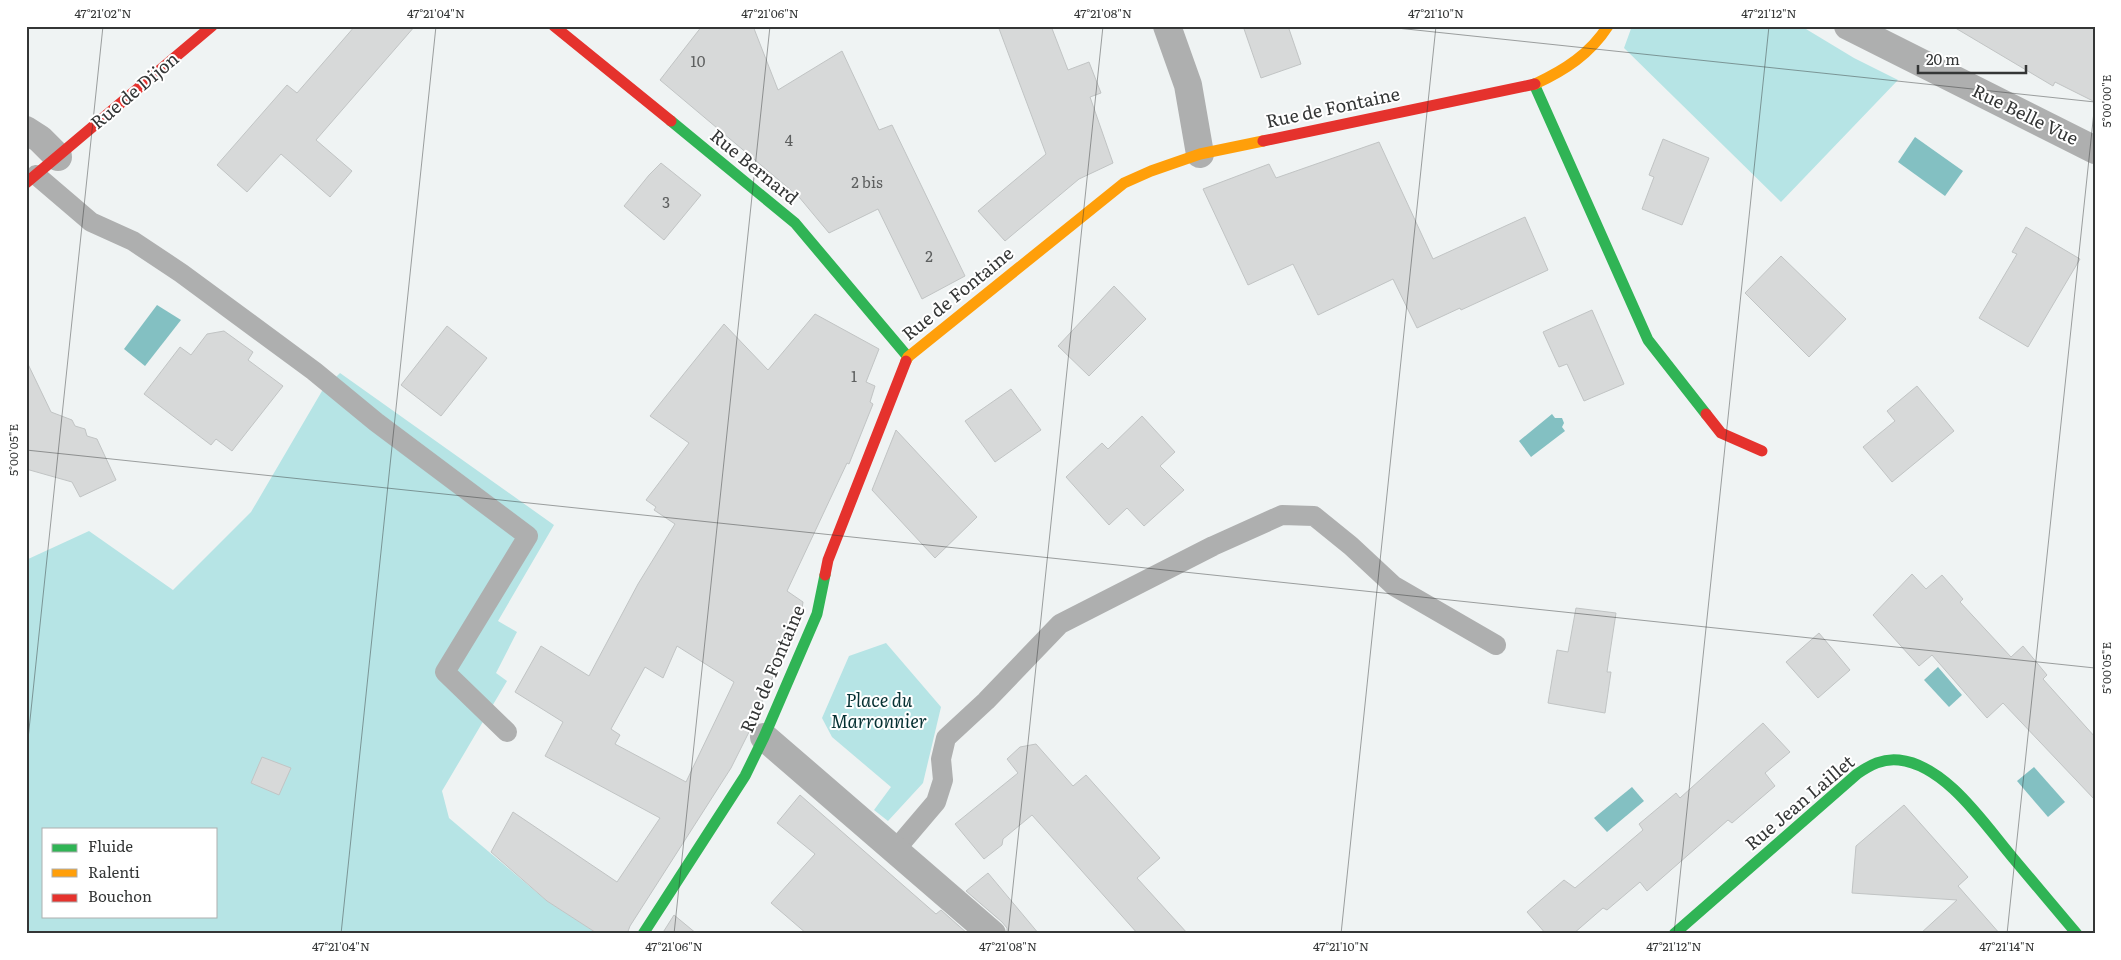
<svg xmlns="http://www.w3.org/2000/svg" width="2121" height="960" viewBox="0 0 2121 960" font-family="Literata,serif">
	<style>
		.green { fill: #b6e4e5; fill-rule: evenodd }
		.water { fill: #83c0c2 }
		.building { fill: #d7d9d9; stroke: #c1c4c4; fill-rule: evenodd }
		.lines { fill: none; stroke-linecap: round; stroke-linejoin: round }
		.lane { stroke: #aeafaf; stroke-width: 20 }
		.street { stroke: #aeafaf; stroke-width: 28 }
		.fast { stroke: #30b455; stroke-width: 11 }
		.slow { stroke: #ff9f0a; stroke-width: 11 }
		.jam { stroke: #e5322d; stroke-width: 11 }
		.ticks { fill: none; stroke: #343636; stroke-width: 1; stroke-opacity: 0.45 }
		.labels { text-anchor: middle; stroke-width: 4; stroke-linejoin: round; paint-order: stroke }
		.number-label { font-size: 15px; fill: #5e6060 }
		.street-label { font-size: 18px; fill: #343636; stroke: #fff }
		.park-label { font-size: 18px; font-style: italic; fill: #063133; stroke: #fff }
		.neatline { fill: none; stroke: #343636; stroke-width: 2 }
		.ticks-label { font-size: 12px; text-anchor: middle; fill: #343636 }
	</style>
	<rect width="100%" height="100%" fill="#eff3f3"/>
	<g class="green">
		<path d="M1632 26H1801L1854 58 1898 80 1781 202 1624 48Z"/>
		<path d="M340 373 554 525 498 621 517 632 496 673 507 681 442 791 449 818 547 901 598 934H26V560L89 531 173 590 251 512 322 391ZM44 829H216V916H44Z"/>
		<path d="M886 643 941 707 923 783 888 821 874 810 891 787 832 737 822 718 849 656Z"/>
	</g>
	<g class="water">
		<path d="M1915 137 1963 171 1945 196 1898 162Z"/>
		<path d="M157 305 181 320 145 366 124 349Z"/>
		<path d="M1552 414 1555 418H1562L1564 423 1562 427 1565 431 1531 457 1519 441Z"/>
		<path d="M1938 667 1962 695 1949 707 1924 680Z"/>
		<path d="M2034 767 2065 802 2048 817 2017 781Z"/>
		<path d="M1632 787 1644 801 1607 832 1594 818Z"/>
	</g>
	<g class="building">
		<path d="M355 26H415L316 140 352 171 330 197 281 154 247 192 217 165 287 85 297 93Z"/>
		<path d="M702 26H753L778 90 842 51 879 130 892 125 965 276 922 299 878 209 829 233 799 197 660 80Z"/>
		<path d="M998 26H1051L1068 70 1089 62 1101 93 1090 97 1113 163 1079 179 1005 241 978 211 1046 154Z"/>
		<path d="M1243 26H1288L1301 64 1261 78Z"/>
		<path d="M1952 26H2095V102L2055 82 2053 86Z"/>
		<path d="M1663 139 1709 158 1682 225 1642 209 1654 177 1649 175Z"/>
		<path d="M1379 142 1433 259 1525 217 1548 270 1461 310 1460 308 1417 328 1393 279 1318 315 1293 264 1248 285 1203 189 1269 164 1276 178Z"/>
		<path d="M661 163 701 195 664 240 624 206 649 175Z"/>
		<path d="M2026 227 2080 259 2028 347 1979 318 2017 254 2012 252Z"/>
		<path d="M1781 256 1846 319 1809 357 1745 293Z"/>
		<path d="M1114 286 1146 319 1089 376 1058 346Z"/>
		<path d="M1592 310 1624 384 1584 401 1567 364 1559 367 1543 332Z"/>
		<path d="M815 314 879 349 866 382 875 386 870 402 873 404 849 464 847 463 787 591 803 602 802 609 750 730 731 768 630 926 627 934H598L547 901 491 852 513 812 617 882 660 818 545 756 563 722 515 692 541 646 589 676 638 584 675 524 654 510 656 507 646 500 689 443 650 416 724 324 768 370ZM677 646 734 682 686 782 615 744 620 735 611 729 645 667 663 678Z"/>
		<path d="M447 326 487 358 441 416 401 385Z"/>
		<path d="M224 331 253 352 248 360 283 386 232 451 216 439 211 445 144 394 180 347 191 355 207 334Z"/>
		<path d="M26 360 51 412 72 420 75 426 85 429 87 436 97 439 116 480 80 497 72 482 26 469Z"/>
		<path d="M1917 386 1954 431 1892 482 1863 447 1895 421 1887 411Z"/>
		<path d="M1011 389 1041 430 995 462 965 421Z"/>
		<path d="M1142 416 1175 452 1160 466 1184 490 1144 526 1127 508 1109 525 1066 477 1102 443 1108 449Z"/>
		<path d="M896 430 977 517 935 558 872 490Z"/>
		<path d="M1912 574 1926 589 1942 575 1963 599 1960 602 2011 657 2023 646 2047 675 2043 679 2095 737V800L2003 703 1987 718 1932 655 1919 666 1873 615Z"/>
		<path d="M1576 608 1616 613 1607 672H1611L1605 713 1548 703 1557 650 1568 652Z"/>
		<path d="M1819 633 1850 670 1818 698 1786 662Z"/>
		<path d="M1763 723 1790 752 1765 773 1775 786 1732 823 1728 820 1647 891 1640 882 1607 910 1603 908 1573 934H1546L1527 912 1564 880 1575 888 1643 830 1639 824 1676 793 1680 798Z"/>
		<path d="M1036 744 1073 786 1086 775 1160 858 1137 878 1188 934H1138L1032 815 1003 839 1002 845 984 859 955 824 1018 773 1007 759 1020 747Z"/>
		<path d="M262 757 291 768 279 795 251 783Z"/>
		<path d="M800 795 936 914 941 910 968 934H807L771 903 815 854 777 823Z"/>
		<path d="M1904 805 1968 877 1958 886 2000 934H1920L1957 900 1852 893 1856 846Z"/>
		<path d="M988 873 1039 934H1007V928L1002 922 966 891Z"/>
		<path d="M674 915 697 934H662Z"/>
	</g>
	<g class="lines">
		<g class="lane">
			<path d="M36 175 91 222 133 241 181 273 314 371 376 422 528 536 445 672 507 732"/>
			<path d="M896 849 936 802 943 780 941 759 946 738 986 701 1060 624 1213 546 1282 515 1314 516 1351 546 1394 586 1496 645"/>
		</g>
		<g class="street">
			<path d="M1167 26 1188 85 1200 154"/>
			<path d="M1848 26 2095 150"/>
			<path d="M26 130 40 139 58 157"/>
			<path d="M764 737 992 934"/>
		</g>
		<g class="fast">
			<path d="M1534 84 1648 340 1706 414"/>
			<path d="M671 121 795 223 908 357"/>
			<path d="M643 934 745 776 764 737 817 614 825 575"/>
			<path d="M1674 934 1857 774C1870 765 1883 758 1899 760 1946 765 1985 825 2013 858 2034 883 2056 909 2077 934"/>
		</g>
		<g class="slow">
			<path d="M1535 84C1565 70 1590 54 1608 26"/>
			<path d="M906 361 908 357 1124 183 1151 171 1200 154 1263 141"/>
		</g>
		<g class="jam">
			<path d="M554 26 671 121"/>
			<path d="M1263 141 1535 84"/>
			<path d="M26 183 212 26"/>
			<path d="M1706 414 1721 433 1762 451"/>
			<path d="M825 575 828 560 906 361"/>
		</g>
	</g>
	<path class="ticks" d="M1378 26 2095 102M26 450 2095 668M26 758 103 26M341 934 436 26M674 934 770 26M1008 934 1103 26M1341 934 1436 26M1674 934 1769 26M2007 934 2095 102"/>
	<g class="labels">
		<g class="number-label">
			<text x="698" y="67">10</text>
			<text x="789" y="146">4</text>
			<text x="867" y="188">2 bis</text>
			<text x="666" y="208">3</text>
			<text x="929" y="262">2</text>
			<text x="854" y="382">1</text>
		</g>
		<g class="street-label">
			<text transform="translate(135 91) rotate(-40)" y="6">Rue de Dijon</text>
			<text transform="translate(1333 108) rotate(-12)" y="6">Rue de Fontaine</text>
			<text transform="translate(2025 115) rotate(26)" y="6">Rue Belle Vue</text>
			<text transform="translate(754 167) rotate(39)" y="6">Rue Bernard</text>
			<text transform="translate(958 294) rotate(-39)" y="6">Rue de Fontaine</text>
			<text transform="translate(773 669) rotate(-67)" y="6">Rue de Fontaine</text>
			<text transform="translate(1800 803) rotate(-40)" y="6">Rue Jean Laillet</text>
		</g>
		<g class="park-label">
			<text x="879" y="707">Place du<tspan x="879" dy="21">Marronnier</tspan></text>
		</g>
	</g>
	<rect width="2121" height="960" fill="none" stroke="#ffffff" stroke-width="55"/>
	<rect x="42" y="828" width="175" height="90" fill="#ffffff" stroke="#aeafaf"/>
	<rect x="52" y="844" width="25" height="8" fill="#30b455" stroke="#aeafaf"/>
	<text x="88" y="852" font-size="15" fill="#343636">Fluide</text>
	<rect x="52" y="869" width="25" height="8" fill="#ff9f0a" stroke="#aeafaf"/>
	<text x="88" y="878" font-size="15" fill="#343636">Ralenti</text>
	<rect x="52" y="894" width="25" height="8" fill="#e5322d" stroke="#aeafaf"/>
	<text x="88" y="902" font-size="15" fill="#343636">Bouchon</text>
	<path d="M1918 65v8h108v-8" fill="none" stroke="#343636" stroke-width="2.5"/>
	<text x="1926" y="65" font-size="15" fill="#343636" stroke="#ffffff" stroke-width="4" paint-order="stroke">20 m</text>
	<rect x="28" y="28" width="2066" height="904" class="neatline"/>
	<g class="ticks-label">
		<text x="103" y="18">47°21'02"N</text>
		<text x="436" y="18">47°21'04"N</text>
		<text x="770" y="18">47°21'06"N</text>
		<text x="1103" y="18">47°21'08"N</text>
		<text x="1436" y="18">47°21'10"N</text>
		<text x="1769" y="18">47°21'12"N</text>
		<text transform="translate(2107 101) rotate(-90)" y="4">5°00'00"E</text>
		<text transform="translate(14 450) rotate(-90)" y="4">5°00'05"E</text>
		<text transform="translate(2107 668) rotate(-90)" y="4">5°00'05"E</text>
		<text x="341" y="951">47°21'04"N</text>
		<text x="674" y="951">47°21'06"N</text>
		<text x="1008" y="951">47°21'08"N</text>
		<text x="1341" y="951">47°21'10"N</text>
		<text x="1674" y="951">47°21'12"N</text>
		<text x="2007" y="951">47°21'14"N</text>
	</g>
</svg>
